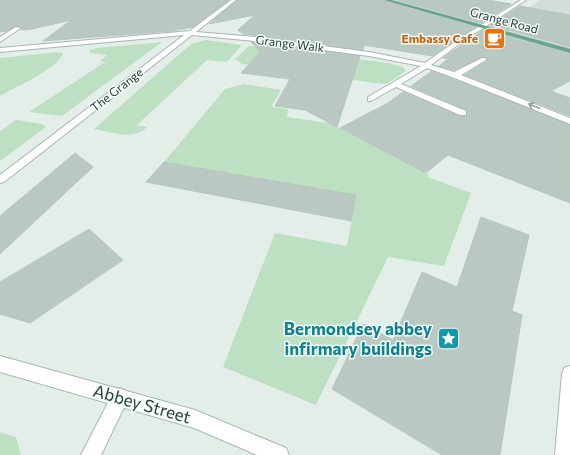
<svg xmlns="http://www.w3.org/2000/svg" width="570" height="455" viewBox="0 0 570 455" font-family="Commissioner,sans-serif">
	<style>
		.built { fill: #d2ded7 }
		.green { fill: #bde0c2 }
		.building { fill: #b9c9c1; stroke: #b6c8be }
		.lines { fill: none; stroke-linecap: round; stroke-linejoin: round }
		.minor-casing { stroke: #a6b7af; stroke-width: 2 }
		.secondary-casing { stroke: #a2baaf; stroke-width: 2 }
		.primary-casing { stroke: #c1cac6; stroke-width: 2 }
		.minor { fill: #fff; fill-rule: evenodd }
		.secondary { fill: #fff; fill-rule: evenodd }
		.primary { fill: #68a58d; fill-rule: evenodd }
		.oneway { stroke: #91a09a }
		.labels { text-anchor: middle; stroke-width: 3; stroke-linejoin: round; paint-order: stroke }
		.far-street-label { font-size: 12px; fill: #234135; stroke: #f5faf7 }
		.far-food-label { font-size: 12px; font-weight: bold; fill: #c56008; stroke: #f5faf7; text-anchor: end }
		.near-culture-label { font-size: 17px; font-weight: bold; fill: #0d838f; stroke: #f5faf7; text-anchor: end }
		.near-street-label { font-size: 17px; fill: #234135; stroke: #f5faf7 }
	</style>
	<rect width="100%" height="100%" fill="#e4eee9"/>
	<path class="built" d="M540 0H570V23L519 14Z"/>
	<g class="green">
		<path d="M206 40 241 45V46L227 62 207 60 137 125 147 127C133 141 111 132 94 129L191 44Z"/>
		<path d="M162 42 62 116 29 112 105 62 100 61 107 55 91 53 89 52 90 50 97 48Z"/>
		<path d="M249 46 389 63 403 67 406 71 388 83 383 84 345 79 346 76 242 64 235 59Z"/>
		<path d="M57 52 63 53C58 69 15 87 0 96V58Z"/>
		<path d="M244 84 281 90 271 107 288 109 287 117 329 123 426 173 429 175 428 177 471 193 444 266 388 257 316 405 223 367 275 233 347 246 356 195 164 162 225 89Z"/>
		<path d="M16 120 42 124 46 127 0 161V131Z"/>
		<path d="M0 432 16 437 21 455H0Z"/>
	</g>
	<g class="building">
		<path d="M0 0H229L193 27 172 31 43 41 71 20 32 29 21 30 22 27 16 26 7 31 0 32Z"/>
		<path d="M237 0H268V2L270 0H383L475 27 432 56 364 45 363 50 243 34 238 30 255 15 209 24Z"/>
		<path d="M397 0H488L511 4 481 23Z"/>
		<path d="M520 6 570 15V47L490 25Z"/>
		<path d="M483 30 570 54V81L551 91 570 98V116L464 75 487 61 486 56 481 57 454 70 439 66 448 59 443 58Z"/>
		<path d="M251 42 360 56 337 127 305 110 275 106 290 79 241 73 260 52Z"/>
		<path d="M432 71 570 125V203L448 155 426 173 340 128 388 103 403 92 459 116H467V110L411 86Z"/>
		<path d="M75 153 93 167 0 254V216Z"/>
		<path d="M164 162 356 195 351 221 146 182Z"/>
		<path d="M481 217 529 235 512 311 522 315 500 455H442L332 389 363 324 393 340 422 272 457 287Z"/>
		<path d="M89 229 123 260 30 323 0 314V282Z"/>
	</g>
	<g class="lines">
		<defs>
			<g id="minor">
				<path d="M231 0H236L196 32 255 37 369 52 425 63 459 39 521 0H526L463 41 431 65 454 72 482 58H486V60L461 75 570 118V124L452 77 427 68 401 84 466 111V115H460L396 87 371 101H368V97L421 66 369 56 255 41 192 35 4 182 0 183V175L184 35 0 52V48L190 31Z"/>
				<path d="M16 27 21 28 0 42V37Z"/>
				<path d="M570 366V455H555L562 374 564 368Z"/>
				<path d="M120 388 126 391 129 397 101 455H81L114 391Z"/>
			</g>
			<path id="secondary" d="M0 356 195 410 286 448 289 455H257L194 428 0 372Z"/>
			<path id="primary" d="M384 0H391L570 49V53Z"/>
		</defs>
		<use href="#minor" class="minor-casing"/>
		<use href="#secondary" class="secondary-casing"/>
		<use href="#primary" class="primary-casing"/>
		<use href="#minor" class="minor"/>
		<use href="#secondary" class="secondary"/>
		<use href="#primary" class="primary"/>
	</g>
	<defs><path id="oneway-shaft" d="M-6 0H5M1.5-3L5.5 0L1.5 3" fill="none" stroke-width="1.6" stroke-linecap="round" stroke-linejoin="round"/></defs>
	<use class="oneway" href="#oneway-shaft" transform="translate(534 106) rotate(-158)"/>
	<defs>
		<symbol id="cafe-square" viewBox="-11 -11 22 22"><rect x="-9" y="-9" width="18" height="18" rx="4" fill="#e8710a" stroke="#f5faf7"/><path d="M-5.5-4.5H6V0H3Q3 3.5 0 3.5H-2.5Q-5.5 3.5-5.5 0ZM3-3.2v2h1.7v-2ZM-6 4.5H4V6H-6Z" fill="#fff"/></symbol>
		<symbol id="sight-square" viewBox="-11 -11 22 22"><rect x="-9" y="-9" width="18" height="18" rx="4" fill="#0f9aa8" stroke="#f5faf7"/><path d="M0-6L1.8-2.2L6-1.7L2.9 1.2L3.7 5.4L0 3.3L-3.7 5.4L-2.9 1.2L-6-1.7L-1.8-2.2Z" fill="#fff"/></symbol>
	</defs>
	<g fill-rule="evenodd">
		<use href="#cafe-square" x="482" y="26" width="25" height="25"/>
		<use href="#sight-square" x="436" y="326" width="25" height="25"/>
	</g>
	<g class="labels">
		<g class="far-street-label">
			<text transform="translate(504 21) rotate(15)" y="4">Grange Road</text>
			<text transform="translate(290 44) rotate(7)" y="4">Grange Walk</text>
			<text transform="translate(117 90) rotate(-38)" y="4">The Grange</text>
		</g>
		<g class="far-food-label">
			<text x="478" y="43">Embassy Cafe</text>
		</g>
		<g class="near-culture-label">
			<text x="432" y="335">Bermondsey abbey<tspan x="432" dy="20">infirmary buildings</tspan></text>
		</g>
		<g class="near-street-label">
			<text transform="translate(142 404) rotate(16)" y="6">Abbey Street</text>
		</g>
	</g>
</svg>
